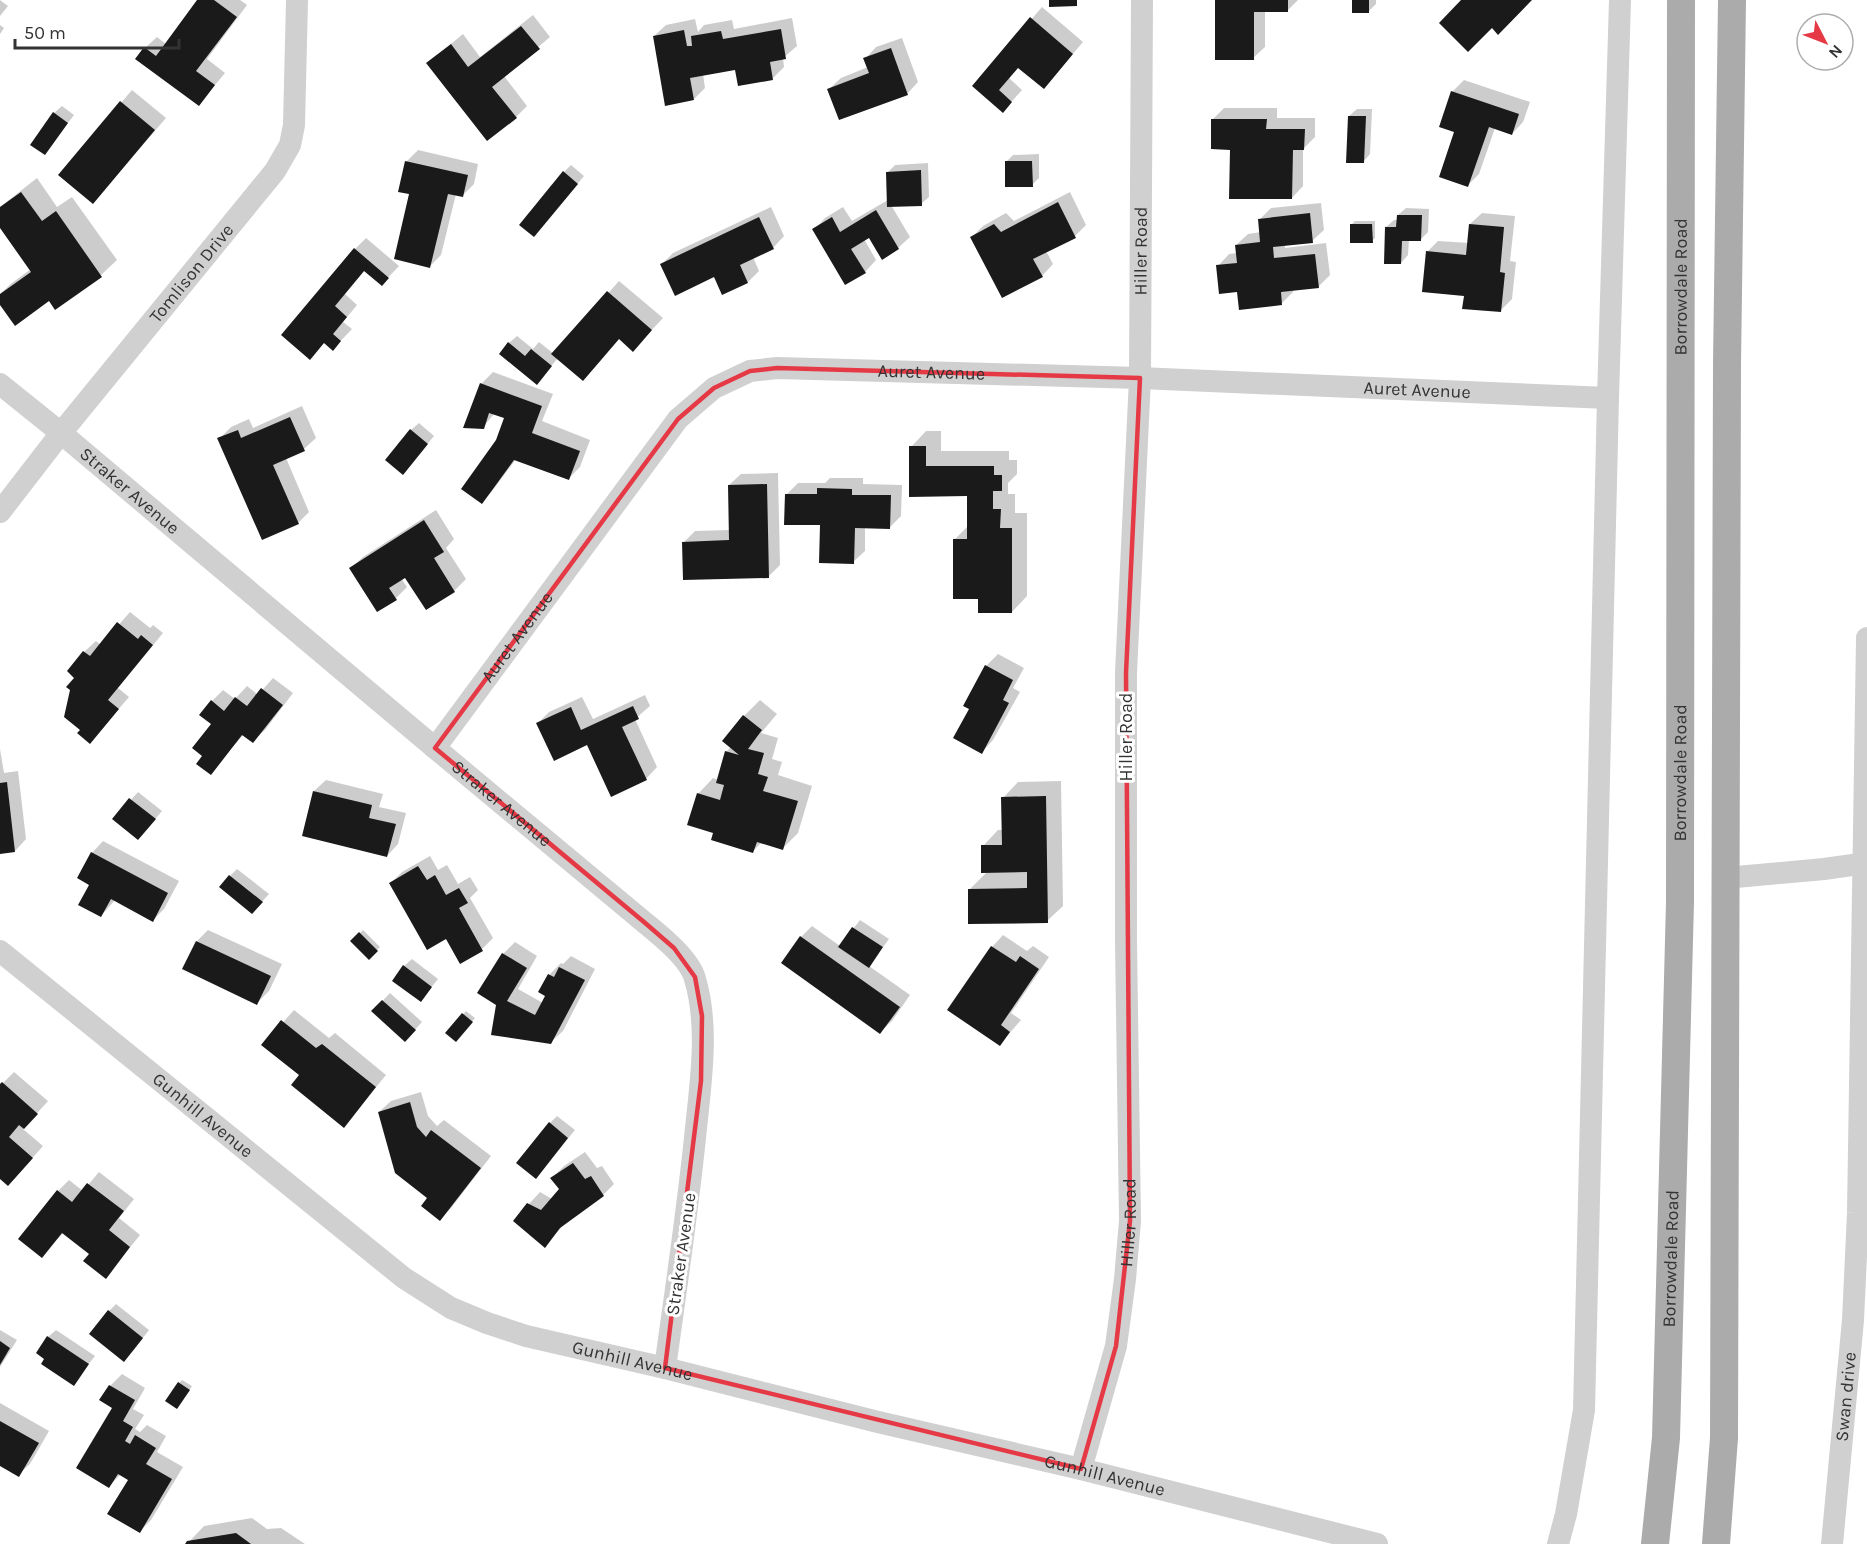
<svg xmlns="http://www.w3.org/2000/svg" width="1867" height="1544" viewBox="0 0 1867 1544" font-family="Karla,sans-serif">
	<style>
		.shadow { fill: #0003 }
		.building { fill: #1a1a1a }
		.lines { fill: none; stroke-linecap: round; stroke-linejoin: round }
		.minor { stroke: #d0d0d0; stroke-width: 22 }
		.major { stroke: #ababab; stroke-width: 28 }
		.marked { fill: none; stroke: #e63946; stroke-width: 4.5; stroke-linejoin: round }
		.labels { text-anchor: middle; stroke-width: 6; stroke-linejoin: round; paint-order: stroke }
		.street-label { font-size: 18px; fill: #333; stroke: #fff }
	</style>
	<rect width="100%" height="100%" fill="#fff"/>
	<g class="shadow">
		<path d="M0 0 8 6 0 16Z"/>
		<path d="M199 0H240L247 5 207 59 225 73 199 104 145 48 157 37 166 44Z"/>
		<path d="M1216 0H1298L1287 11H1265V47L1253 58Z"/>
		<path d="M1354 0H1376V4L1369 11Z"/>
		<path d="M1042 7 1083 42 1055 75 1019 66 1009 78 1022 90 1003 111 974 86Z"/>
		<path d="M533 15 550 37 504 76 527 106 516 117 428 63 463 34 480 57Z"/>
		<path d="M792 18 797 46 783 58 784 67 773 78 736 68 703 74 705 88 694 99 654 36 666 25 695 19 698 32 704 25 732 20 734 29Z"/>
		<path d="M0 25 4 28 0 34Z"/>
		<path d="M902 38 918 82 907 94 829 89 841 78 868 67 865 59 876 47Z"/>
		<path d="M1464 80 1530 102 1523 122 1512 134 1495 128 1479 174 1468 185 1456 131 1441 126 1453 91Z"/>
		<path d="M132 90 166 118 93 202 60 174Z"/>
		<path d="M62 106 74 115 45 153 54 113Z"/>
		<path d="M1224 108H1277V118H1315V137L1303 149V186L1292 198 1231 148 1213 119Z"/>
		<path d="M1357 109H1372L1370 154 1363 162 1349 116Z"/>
		<path d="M418 150 478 164 474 184 462 196 456 194 441 255 430 266 411 193 406 162Z"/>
		<path d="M1039 154V178L1032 185 1006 162 1013 155Z"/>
		<path d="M928 163 929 197 921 204 891 205 910 237 898 248 870 236 864 239 876 260 865 272 814 230 825 218 843 207 852 221 888 200V172L895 165Z"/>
		<path d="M571 165 584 176 541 228 564 172Z"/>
		<path d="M37 178 57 207 72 197 117 260 101 275 56 308 49 299 0 303V294L12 283 31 269 0 226V207Z"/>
		<path d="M1070 192 1086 225 1075 236 1046 251 1053 264 1042 276 972 237 983 226 1006 213 1014 221Z"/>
		<path d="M1321 203 1324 230 1312 241 1285 244V248L1326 243 1330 275 1318 287 1293 290V292L1282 303 1238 290 1218 266 1229 254 1237 253 1236 245 1248 234 1261 232 1259 220 1271 208Z"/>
		<path d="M771 207 784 236 773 248 753 257 759 271 748 282 723 293 715 275 662 264 673 253Z"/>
		<path d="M1406 208 1429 209 1428 232 1421 239H1409L1408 255 1401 263 1386 227 1394 220H1398V215Z"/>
		<path d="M1482 213 1515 216 1510 261 1516 262 1512 299 1500 311 1465 295 1427 252 1438 241 1469 243 1470 224Z"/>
		<path d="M1355 221H1375V238L1372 241 1351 225Z"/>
		<path d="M366 238 399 266 382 284 365 270 345 294 357 305 343 322 352 329 333 349 325 342 321 346 355 249Z"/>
		<path d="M619 281 663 318 633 350 620 338 594 368 558 358 537 383 509 343 517 336 533 349 539 342 554 354Z"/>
		<path d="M493 372 553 394 542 421 590 440 580 467 568 479 516 459 493 490 482 502 506 417 495 413 483 427 465 426 482 383Z"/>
		<path d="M302 406 316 438 304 449 286 458 309 512 298 523 219 439 231 427 249 419 253 428Z"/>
		<path d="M419 423 434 436 410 465 411 430Z"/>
		<path d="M926 431H941V451H1009V460H1017V474L1008 483V494H1015V513H1027V596L1012 612 980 598 954 540 968 526V495H911V447Z"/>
		<path d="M778 473 780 565 769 576 684 542 695 531 730 530 729 485 741 474Z"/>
		<path d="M830 478H863V484L902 485 901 516 890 527H865V551L853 562 822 524 786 495 798 483H825Z"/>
		<path d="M436 510 454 539 446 548 466 579 454 591 427 608 406 576 401 578 407 587 396 598 351 568 363 557Z"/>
		<path d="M130 612 150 628 153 625 163 633 118 688 129 697 90 742 82 730 76 678 84 652 96 641 101 645Z"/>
		<path d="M998 654 1024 668 1013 688 1020 692 993 740 982 752 971 708 965 705 986 666Z"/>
		<path d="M273 678 293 693 265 730 253 741 244 734 210 773 204 755 213 724 212 701 223 690 235 699 247 686 258 695Z"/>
		<path d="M645 695 650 706 635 719 657 767 646 779 588 744 538 723 549 712 582 697 593 719Z"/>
		<path d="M760 700 777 714 761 733 778 738 772 759 782 762 778 775 812 786 798 833 783 848 762 842 753 851 715 832 698 794 713 778 718 780 726 752 731 747 724 741 744 716Z"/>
		<path d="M0 749 4 773 18 771 26 839 15 851 0 853Z"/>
		<path d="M326 780 383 794 379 807 406 813 398 844 387 856 314 791Z"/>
		<path d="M1061 781 1063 906 1047 921 969 890 987 872 983 846 998 830H1003V798L1018 782Z"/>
		<path d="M138 792 162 811 145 831 114 819Z"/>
		<path d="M103 841 179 881 164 909 153 920 115 900 101 916 91 884 92 853Z"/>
		<path d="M430 856 438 870 447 865 458 884 470 877 478 890 470 898 493 938 482 949 447 937 391 883 402 872Z"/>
		<path d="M237 869 269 894 259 905 230 876Z"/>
		<path d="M860 920 889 939 869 966 910 995 892 1021 880 1032 801 937 812 926 840 946Z"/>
		<path d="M208 930 282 964 269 991 257 1003 197 941Z"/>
		<path d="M363 930 380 947 369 958 352 941Z"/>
		<path d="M1003 935 1027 951 1033 946 1049 957 1011 1013 1021 1020 1000 1044 949 1010 992 947Z"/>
		<path d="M515 942 537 956 518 989 543 1003 547 995 541 992 550 974 561 963 563 964 571 956 595 969 563 1031 551 1042 493 1034 503 954Z"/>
		<path d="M412 959 438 979 421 1000 404 966Z"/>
		<path d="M390 993 422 1022 412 1033 373 1011Z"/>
		<path d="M294 1010 329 1038 335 1033 386 1075 344 1126 301 1075 263 1045Z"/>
		<path d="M466 1011 475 1018 456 1040 447 1033Z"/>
		<path d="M14 1072 48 1101 23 1129 43 1146 19 1173 0 1177V1086Z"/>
		<path d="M421 1092 428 1116 437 1126 444 1120 491 1156 451 1208 440 1219 379 1112 391 1101Z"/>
		<path d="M557 1116 575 1130 543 1169 550 1123Z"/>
		<path d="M585 1152 597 1168 602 1166 614 1184 603 1195 566 1222 545 1246 529 1204 540 1192 552 1199 561 1189 552 1178 564 1166Z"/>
		<path d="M99 1172 134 1199 119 1218 140 1235 106 1277 91 1253 64 1232 42 1256 58 1191 69 1180 83 1191Z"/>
		<path d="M116 1304 149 1330 132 1352 109 1311Z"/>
		<path d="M0 1330 17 1340 0 1367Z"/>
		<path d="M56 1330 95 1356 73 1384 48 1337Z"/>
		<path d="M122 1374 145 1388 133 1409 144 1415 135 1429 140 1432 147 1425 166 1436 157 1452 183 1467 151 1520 140 1531 130 1479 121 1474 109 1486 114 1407 110 1386Z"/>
		<path d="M182 1380 192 1386 180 1404 179 1383Z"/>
		<path d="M0 1403 49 1431 30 1464 18 1475 0 1464Z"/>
		<path d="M252 1518 267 1529 281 1528 305 1544H187L204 1526Z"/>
	</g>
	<g class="building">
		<path d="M197 0H214L237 17 196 71 215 85 199 106 135 59 144 47 156 56Z"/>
		<path d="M1049 0H1077V6L1049 7Z"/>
		<path d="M1215 0H1288V12H1254V60H1215Z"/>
		<rect x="1352" y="0" width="17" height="13"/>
		<path d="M1461 0H1532L1498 35 1492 28 1468 52 1439 23Z"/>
		<path d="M1030 17 1073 54 1044 89 1018 68 999 90 1012 102 1003 113 972 86Z"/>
		<path d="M521 26 540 49 492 87 517 118 487 141 426 63 451 44 468 67Z"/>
		<path d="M781 29 786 59 770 62 773 80 738 86 735 70 690 78 694 100 665 106 653 36 684 30 687 46H692L691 36 721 31 723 39Z"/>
		<path d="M891 48 908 95 839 120 827 89 869 73 863 58Z"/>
		<path d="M1451 91 1519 114 1512 135 1489 127 1468 187 1439 177 1454 132 1439 127Z"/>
		<path d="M120 101 155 130 93 204 58 175Z"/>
		<path d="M53 112 68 123 45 155 30 145Z"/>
		<path d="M1348 116H1366L1364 163H1346Z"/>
		<path d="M1211 119H1267L1266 129H1305L1304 150H1293L1292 199H1229L1230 150 1211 149Z"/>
		<path d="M405 161 468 175 463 197 448 194 430 268 394 259 409 194 398 192Z"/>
		<path d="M1005 161H1032L1033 187H1005Z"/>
		<path d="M921 170 922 206 887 207 886 172Z"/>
		<path d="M563 171 578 184 534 237 519 225Z"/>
		<path d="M21 192 42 221 56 211 102 277 55 310 49 301 15 326 0 305V294L31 272 0 228V207Z"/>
		<path d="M1058 202 1076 238 1033 259 1043 277 1002 298 970 237 994 224 1001 232Z"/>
		<path d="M876 210 899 249 882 260 869 238 851 249 866 273 845 285 812 229 832 217 840 232Z"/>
		<path d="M1310 213 1313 243 1273 247 1274 258 1315 254 1319 288 1281 292 1282 305 1239 310 1237 292 1219 294 1216 265 1237 263 1235 245 1260 242 1258 219Z"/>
		<path d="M1397 215H1422L1421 241H1402L1401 264H1384L1385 227H1396Z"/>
		<path d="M759 217 774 249 740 265 748 283 722 295 714 277 675 296 660 264Z"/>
		<path d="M1350 224H1372L1373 243H1350Z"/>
		<path d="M1469 224 1504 227 1500 272 1505 273 1501 312 1462 309 1464 296 1422 292 1426 251 1466 255Z"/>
		<path d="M354 248 389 278 382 286 364 271 335 306 347 317 333 334 341 341 333 351 324 343 310 360 281 335Z"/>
		<path d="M607 291 652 330 633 352 619 339 583 381 551 354Z"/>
		<path d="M508 342 525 356 531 349 552 366 537 385 499 354Z"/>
		<path d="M480 383 542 406 532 433 580 451 569 480 514 460 482 504 461 489 496 440 504 418 489 413 484 429 463 428Z"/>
		<path d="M290 417 305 451 273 465 299 524 262 540 217 438 238 430 241 438Z"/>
		<path d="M410 429 428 444 403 475 385 460Z"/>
		<path d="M909 446H926V466H994V475H1002V491H993V509H1001L1000 528H1012V613H978V599H953V539H967V496L909 497Z"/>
		<path d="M767 484 769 578 683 580 682 542 729 540 728 485Z"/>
		<path d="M817 488 852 489V495H891L890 529 855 528 854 564 819 563 820 525H784L785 494H817Z"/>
		<path d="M424 520 444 552 434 558 455 592 426 610 405 578 389 588 397 600 377 612 349 568Z"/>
		<path d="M117 622 138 639 141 635 153 645 108 700 119 709 90 744 77 733 80 730 64 717 70 690 66 687 74 678 67 671 83 651 90 656Z"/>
		<path d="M985 665 1013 680 1003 700 1009 703 982 754 953 738 969 709 963 706Z"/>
		<path d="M261 688 283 705 253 743 242 735 211 775 196 764 202 756 192 748 211 724 199 715 211 700 224 711 235 697 247 706Z"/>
		<path d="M633 706 639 719 622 727 647 780 611 797 587 745 554 761 536 723 571 707 581 730Z"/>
		<path d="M743 715 762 730 748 749 764 753 758 774 768 777 763 791 798 801 783 850 757 842 753 853 711 840 713 833 687 825 697 793 720 800 724 785 716 783 725 751 739 755 722 741Z"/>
		<path d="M7 782 15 852 0 854V783Z"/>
		<path d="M313 791 372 805 369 818 396 824 387 857 302 836Z"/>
		<path d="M1046 796 1048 923 968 924V889L1027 888V872L981 873V845H1002L1001 797Z"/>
		<path d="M129 798 156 819 138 840 112 819Z"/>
		<path d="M91 852 168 893 153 922 111 899 101 917 78 905 89 885 77 878Z"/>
		<path d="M418 866 427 880 435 875 446 895 459 888 468 903 459 908 483 951 460 964 446 939 427 950 389 883Z"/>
		<path d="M229 875 263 902 252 914 219 887Z"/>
		<path d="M852 927 883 947 869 968 838 947Z"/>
		<path d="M359 932 378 951 369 960 350 941Z"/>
		<path d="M800 936 900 1007 880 1034 781 963Z"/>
		<path d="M196 941 271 976 257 1005 182 969Z"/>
		<path d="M991 946 1016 962 1020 956 1039 969 1001 1025 1010 1032 1000 1046 947 1010Z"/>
		<path d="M502 953 527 968 507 1001 535 1015 545 996 538 992 548 974 554 977 559 967 585 980 551 1044 491 1035 496 1005 477 993Z"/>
		<path d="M403 965 432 987 421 1002 392 981Z"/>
		<path d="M382 1000 416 1030 405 1042 371 1011Z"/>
		<path d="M462 1013 473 1022 456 1042 445 1033Z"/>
		<path d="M281 1020 316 1048 322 1044 376 1087 344 1128 291 1085 299 1075 261 1045Z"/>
		<path d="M2 1082 38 1114 24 1129 19 1125 9 1137 33 1158 8 1186 0 1179V1084Z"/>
		<path d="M410 1102 417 1127 426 1137 431 1130 481 1168 440 1221 421 1206 427 1198 395 1173 378 1112Z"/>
		<path d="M549 1122 568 1138 536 1179 516 1163Z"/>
		<path d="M573 1163 585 1179 591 1176 604 1196 560 1228 545 1248 513 1221 527 1203 541 1210 559 1189 550 1178Z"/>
		<path d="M87 1183 124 1211 109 1230 130 1247 106 1279 83 1261 89 1254 62 1233 42 1258 18 1239 57 1190 72 1202Z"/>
		<path d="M108 1310 143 1338 124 1362 89 1334Z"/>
		<path d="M47 1336 89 1364 74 1386 41 1364 44 1359 36 1353Z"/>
		<path d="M0 1341 10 1348 0 1365Z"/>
		<path d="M178 1382 190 1390 177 1409 165 1401Z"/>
		<path d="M109 1385 135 1400 123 1421 133 1427 125 1441 130 1444 135 1435 156 1448 146 1464 172 1479 140 1533 107 1514 128 1480 118 1474 109 1488 76 1468 112 1408 99 1400Z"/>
		<path d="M0 1421 39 1443 19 1477 0 1466Z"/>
		<path d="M236 1533 251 1544H185L187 1541Z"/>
	</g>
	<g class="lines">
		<g class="minor">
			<path id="s1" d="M0 384 61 433 435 748 644 922C660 935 690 959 695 979 709 1026 701 1080 696 1128 688 1209 676 1288 665 1368"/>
			<path id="s2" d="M0 512 61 433 275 171 290 145 294 125 297 0"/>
			<path id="s3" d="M435 748 678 419 714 388 750 371 777 368 1140 378 1608 398"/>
			<path d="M1725 878 1824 869 1867 863"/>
			<path id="s4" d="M0 951 404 1278 451 1308 487 1323 526 1336 665 1368 878 1422 1081 1469 1377 1544"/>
			<path id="s5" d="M1081 1469 1116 1346 1125 1279 1130 1221 1126 942V673L1140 378 1142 0"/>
			<path d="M1558 1544 1566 1514 1584 1410 1608 398 1620 0"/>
			<path id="s6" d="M1832 1544 1853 1320 1858 1213 1867 638"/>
		</g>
		<g class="major">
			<path id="s7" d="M1655 1544 1666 1438 1680 902 1681 0"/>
			<path d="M1716 1544 1724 1438 1727 365 1732 0"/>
		</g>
	</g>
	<path class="marked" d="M777 368 1140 378 1126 673 1130 1221 1116 1346 1081 1469 665 1368 701 1081 702 1016 695 977 674 948 644 922 435 748 678 419 714 388 750 371Z"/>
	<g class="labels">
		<g class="street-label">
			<text dy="6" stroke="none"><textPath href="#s5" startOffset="1224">Hiller Road</textPath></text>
			<text dy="6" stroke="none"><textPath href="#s2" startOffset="306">Tomlison Drive</textPath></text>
			<text dy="6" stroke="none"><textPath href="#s7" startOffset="1258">Borrowdale Road</textPath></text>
			<text dy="6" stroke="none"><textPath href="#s3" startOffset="678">Auret Avenue</textPath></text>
			<text dy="6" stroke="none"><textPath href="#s3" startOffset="1164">Auret Avenue</textPath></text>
			<text dy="6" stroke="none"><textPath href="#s1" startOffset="168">Straker Avenue</textPath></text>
			<text dy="6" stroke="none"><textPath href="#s3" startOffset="138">Auret Avenue</textPath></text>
			<text transform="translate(1126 737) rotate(-90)" y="6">Hiller Road</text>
			<text dy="6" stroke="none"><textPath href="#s7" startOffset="772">Borrowdale Road</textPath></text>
			<text dy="6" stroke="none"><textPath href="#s1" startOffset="654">Straker Avenue</textPath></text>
			<text dy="6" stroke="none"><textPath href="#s4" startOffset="261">Gunhill Avenue</textPath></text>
			<text dy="6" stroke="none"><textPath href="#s5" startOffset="252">Hiller Road</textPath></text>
			<text transform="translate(681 1254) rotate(-82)" y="6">Straker Avenue</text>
			<text dy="6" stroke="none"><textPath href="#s7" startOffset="286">Borrowdale Road</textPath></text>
			<text dy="6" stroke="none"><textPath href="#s4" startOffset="765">Gunhill Avenue</textPath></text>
			<text dy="6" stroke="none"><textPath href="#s6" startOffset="148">Swan drive</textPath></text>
			<text dy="6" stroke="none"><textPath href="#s4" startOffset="1251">Gunhill Avenue</textPath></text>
		</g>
	</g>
	<g transform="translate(1825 42) rotate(132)"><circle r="28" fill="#ffffff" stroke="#adadad" stroke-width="1.5"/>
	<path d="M0-4.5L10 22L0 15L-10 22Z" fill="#e63946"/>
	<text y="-9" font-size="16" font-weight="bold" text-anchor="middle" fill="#333333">N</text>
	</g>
	<path d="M15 39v9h164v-9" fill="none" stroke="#333333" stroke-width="3"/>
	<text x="24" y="39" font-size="18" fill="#333333" stroke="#ffffff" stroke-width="4.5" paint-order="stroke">50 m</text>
</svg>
